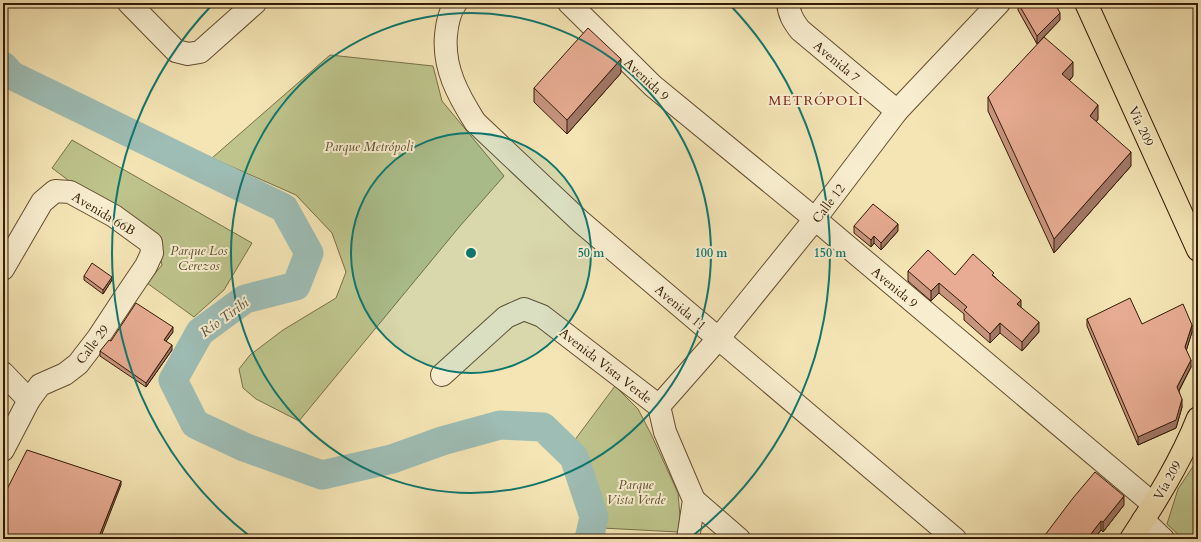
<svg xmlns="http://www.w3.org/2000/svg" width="1201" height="542" viewBox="0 0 1201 542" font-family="Cardo,serif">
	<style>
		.green { fill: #bec48c; stroke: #796f48 }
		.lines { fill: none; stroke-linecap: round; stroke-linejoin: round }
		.river { stroke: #9ebdb5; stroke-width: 29 }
		.minor-casing { stroke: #644d31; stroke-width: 24 }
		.major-casing { stroke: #341a05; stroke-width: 24 }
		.minor { stroke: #f8eecf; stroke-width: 22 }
		.major { stroke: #f5e5b5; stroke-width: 22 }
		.wall { fill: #c7947e; stroke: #341a05 }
		.shaded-wall { fill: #a27867; stroke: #341a05 }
		.building { fill: #e7ac93; stroke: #341a05 }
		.ring { fill: none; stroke: #0f766e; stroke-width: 2 }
		.labels { text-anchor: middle; stroke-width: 4; stroke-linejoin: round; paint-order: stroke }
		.street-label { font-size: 13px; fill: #341a05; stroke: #f8eecf }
		.park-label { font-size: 13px; font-style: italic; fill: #5d4d2e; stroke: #f8eecf }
		.neighbourhood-label { font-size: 14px; letter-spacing: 1px; fill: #7a1f14; stroke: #f8eecf }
		.water-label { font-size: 14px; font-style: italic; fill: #595343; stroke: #f8eecf }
		.centre { fill: #0f766e; stroke: #f8eecf; stroke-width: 2 }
		.ring-label { font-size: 12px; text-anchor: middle; font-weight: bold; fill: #0f766e; stroke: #f8eecf; stroke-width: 4; stroke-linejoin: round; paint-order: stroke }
	</style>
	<rect width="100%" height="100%" fill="#f5e5b5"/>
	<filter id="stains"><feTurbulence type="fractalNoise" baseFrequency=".005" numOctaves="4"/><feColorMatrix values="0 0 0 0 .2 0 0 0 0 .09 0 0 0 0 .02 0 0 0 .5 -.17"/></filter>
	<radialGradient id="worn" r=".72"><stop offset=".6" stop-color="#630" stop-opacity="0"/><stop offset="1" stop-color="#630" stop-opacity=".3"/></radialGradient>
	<g class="green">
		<path d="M330 55 433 66 442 101 504 176 460 226 299 421 256 399 243 388 239 369 250 355 283 330 336 298 346 272 332 233 296 195 212 158Z"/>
		<path d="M72 140 252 243 224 290 194 317 147 283 162 265 158 248 64 185 68 180 52 168Z"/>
		<path d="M615 386 638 409 651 434 678 493 680 516 678 532 602 528 603 513 584 449 574 441Z"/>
		<path d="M1198 459V539H1183L1167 524 1178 489Z"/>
	</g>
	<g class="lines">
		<path class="river" d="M3 66 11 75 284 208 309 253 296 286 245 299 200 332 173 380 195 424 244 447 322 475 392 459 442 441 500 425 543 427 574 457 594 517 589 539"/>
		<defs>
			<g id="minor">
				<path d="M129 3 176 51 188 54 200 52 255 3"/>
				<path d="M456 3C449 12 447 24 446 35 443 68 458 95 475 122L581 222 955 539"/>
				<path d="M569 3 653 86 815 219 1153 504"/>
				<path d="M788 3C789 14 793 21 800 30L897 111"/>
				<path d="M3 269 42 202 55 191 70 192 114 216 151 243 152 253 146 266 125 297 98 338 78 364 65 374 40 385 29 400 3 450"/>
				<path d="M3 373 29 400"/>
				<path d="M442 375 506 317 524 309 542 316 659 406 665 432 694 500 688 539"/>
				<path d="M659 406 718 339 815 219 897 111 999 3"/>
				<path d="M694 500 739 539"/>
				<path d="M1143 520 1163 539"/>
			</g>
			<g id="major">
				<path d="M1086 3 1198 250"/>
				<path d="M1131 539C1156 501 1181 461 1198 418"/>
			</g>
		</defs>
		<use href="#minor" class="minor-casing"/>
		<use href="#major" class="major-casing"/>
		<use href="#minor" class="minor"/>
		<use href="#major" class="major"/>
	</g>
	<g class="wall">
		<path d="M1018 3 1060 20 1037 44 1018 10Z"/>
		<path d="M621 73 567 134 534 102V88Z"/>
		<path d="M1073 76 1069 81 1098 119 1096 122 1131 166 1054 253 988 111V97Z"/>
		<path d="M854 226 898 231 881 250 874 243 871 247 854 233Z"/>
		<path d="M908 271 955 275 994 276 1021 307 1039 332 1022 351 1000 333 990 343 964 320V314L939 293 931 301 908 281Z"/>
		<path d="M84 276 112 280 103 294 84 280Z"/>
		<path d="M1087 319 1142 324 1192 332 1186 350 1191 367 1179 391 1182 407 1176 428 1138 445 1087 326Z"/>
		<path d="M173 332 166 341 172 350 146 387 100 356V351L111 341Z"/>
		<path d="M1124 505 1103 532 1101 530 1094 539H1042Z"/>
	</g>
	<g class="shaded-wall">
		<path d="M1060 13V20L1037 44V36Z"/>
		<path d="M621 59V73L567 134V120Z"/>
		<path d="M1073 62V76L1062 88V74Z"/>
		<path d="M1098 105V119L1090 130V116Z"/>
		<path d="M1131 152V166L1054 253V239Z"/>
		<path d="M898 224V231L881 250V243Z"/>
		<path d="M874 236V243L871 247V240Z"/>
		<path d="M112 277V280L103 294V290Z"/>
		<path d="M939 283V293L931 301V291Z"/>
		<path d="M1021 300V310L1017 304Z"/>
		<path d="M1039 322V332L1022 351V342Z"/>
		<path d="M1000 323V333L990 343V334Z"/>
		<path d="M1192 325V332L1185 355V347Z"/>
		<path d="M173 327V332L164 344V340Z"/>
		<path d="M172 345V350L146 387V383Z"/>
		<path d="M1191 360V367L1177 394V387Z"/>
		<path d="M1182 399V407L1176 428 1138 445V437Z"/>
		<path d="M121 481V485L100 539H98Z"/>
		<path d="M1124 496V505L1103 532V522Z"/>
		<path d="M1101 521V530L1094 539H1087Z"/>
	</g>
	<g class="building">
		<path d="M1018 3H1055L1060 13 1037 36Z"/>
		<path d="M588 28 621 59 567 120 534 88Z"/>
		<path d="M1044 37 1073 62 1062 74 1098 105 1090 116 1131 152 1054 239 988 97Z"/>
		<path d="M873 204 898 224 881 243 874 236 871 240 854 226Z"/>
		<path d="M928 250 955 275 973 254 994 273 992 275 1021 300 1017 304 1039 322 1022 342 1000 323 990 334 964 310 967 307 939 283 931 291 908 271Z"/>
		<path d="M92 263 112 277 103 290 84 276Z"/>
		<path d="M1130 298 1142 324 1183 304 1192 325 1185 347 1191 360 1177 387 1182 399 1176 420 1138 437 1087 319Z"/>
		<path d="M136 303 173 327 164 340 172 345 146 383 100 351 109 340 111 341Z"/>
		<path d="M27 450 121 481 98 539H3V497Z"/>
		<path d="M1095 472 1124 496 1103 522 1101 521 1087 539H1042L1073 498Z"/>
		<path d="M937 536 940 539H934Z"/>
	</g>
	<circle cx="471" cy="253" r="120" fill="#0f766e" fill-opacity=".12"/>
	<g class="ring">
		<circle cx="471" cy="253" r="120"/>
		<circle cx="471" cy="253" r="240"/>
		<path d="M252 538A359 359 0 0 1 213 4M729 4A359 359 0 0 1 690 538"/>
	</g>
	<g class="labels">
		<g class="street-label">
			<text transform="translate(837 61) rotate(40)" y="5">Avenida 7</text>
			<text transform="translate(647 79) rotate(43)" y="5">Avenida 9</text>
			<text transform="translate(1142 126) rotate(65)" y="5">Vía 209</text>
			<text transform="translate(828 203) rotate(-53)" y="5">Calle 12</text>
			<text transform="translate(104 213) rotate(31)" y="5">Avenida 66B</text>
			<text transform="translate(895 287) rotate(40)" y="5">Avenida 9</text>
			<text transform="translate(681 307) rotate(40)" y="5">Avenida 11</text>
			<text transform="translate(92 344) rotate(-53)" y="5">Calle 29</text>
			<text transform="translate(606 365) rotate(38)" y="5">Avenida Vista Verde</text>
			<text transform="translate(1167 480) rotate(-61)" y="5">Vía 209</text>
		</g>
		<g class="park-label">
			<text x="369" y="151">Parque Metrópoli</text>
			<text x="199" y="255">Parque Los<tspan x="199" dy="15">Cerezos</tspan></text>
			<text x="636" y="489">Parque<tspan x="636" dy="15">Vista Verde</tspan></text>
		</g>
		<g class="neighbourhood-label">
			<text x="816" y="105">METRÓPOLI</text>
		</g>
		<g class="water-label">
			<text transform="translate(224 317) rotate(-36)" y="5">Río Tiribí</text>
		</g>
	</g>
	<circle cx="471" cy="253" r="6" class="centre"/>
	<g class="ring-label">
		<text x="591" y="257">50 m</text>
		<text x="711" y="257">100 m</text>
		<text x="830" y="257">150 m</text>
	</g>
	<rect width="1201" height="542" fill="none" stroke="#f5e5b5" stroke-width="16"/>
	<rect x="4" y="4" width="1193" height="534" fill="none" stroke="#341a05" stroke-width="2"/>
	<rect x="8" y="8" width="1185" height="526" fill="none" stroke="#341a05"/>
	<rect width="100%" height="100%" filter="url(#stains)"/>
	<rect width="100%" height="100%" fill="url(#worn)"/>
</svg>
